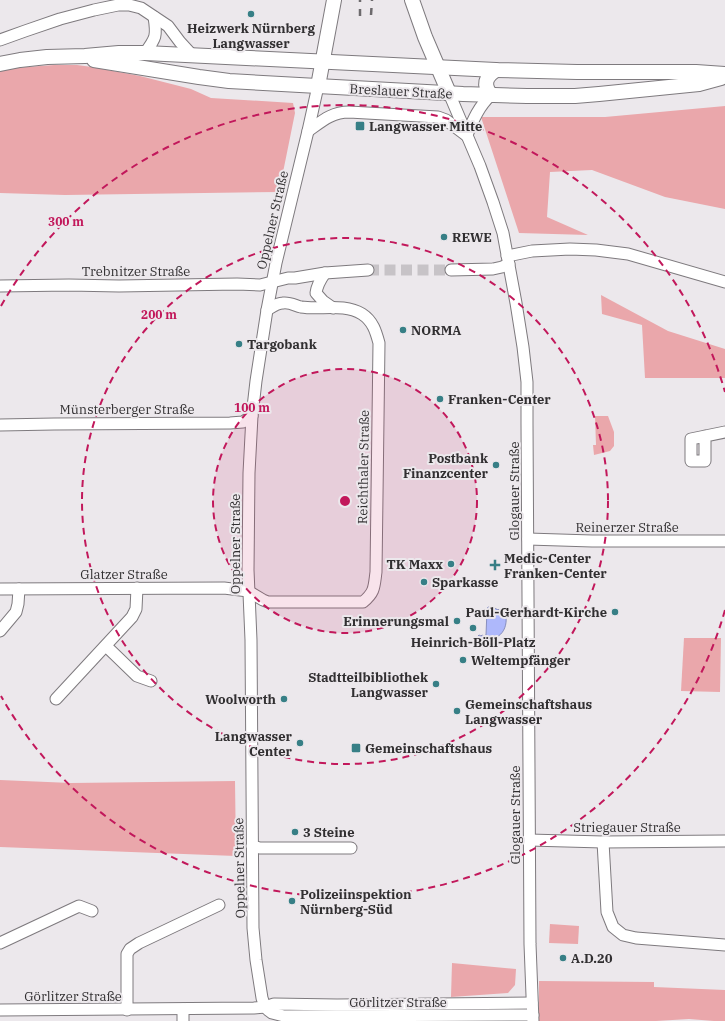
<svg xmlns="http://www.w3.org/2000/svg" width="725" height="1021" viewBox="0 0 725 1021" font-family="'IBM Plex Serif',serif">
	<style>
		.green { fill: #eaa7ab }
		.water { fill: #aeb8fb; stroke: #888fbe }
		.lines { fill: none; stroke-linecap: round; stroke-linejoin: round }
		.minor-tunnel { stroke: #c7c3c7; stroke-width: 11; stroke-dasharray: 11 5.5; stroke-linecap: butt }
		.minor-casing { stroke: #7e7a7e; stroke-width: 13 }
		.major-casing { stroke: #7e7a7e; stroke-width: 16 }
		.minor { stroke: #fff; stroke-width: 11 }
		.major { stroke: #fff; stroke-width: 14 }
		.rail { stroke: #6d6a6d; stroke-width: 2.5; stroke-dasharray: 7 7; stroke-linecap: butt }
		.ring { fill: none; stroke: #c2185b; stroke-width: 2; stroke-dasharray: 7 5 }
		.poi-dot { fill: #377f86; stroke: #ece8ec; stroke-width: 1.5 }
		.labels { text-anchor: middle; stroke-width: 4; stroke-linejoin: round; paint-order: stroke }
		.poi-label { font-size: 13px; font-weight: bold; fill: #312f31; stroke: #ece8ec; text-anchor: start }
		.street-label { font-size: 13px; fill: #312f31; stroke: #ece8ec }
		.centre { fill: #c2185b; stroke: #ece8ec; stroke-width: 2 }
		.ring-label { font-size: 12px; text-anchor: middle; font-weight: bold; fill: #c2185b; stroke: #ece8ec; stroke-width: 4; stroke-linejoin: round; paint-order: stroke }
	</style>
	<rect width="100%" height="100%" fill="#ece8ec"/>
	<g class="green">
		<path d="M54 65H77L92 67 140 76 191 89 211 98 293 103 295 113 279 192 65 195 0 193V69Z"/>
		<path d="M725 106V209L665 197 592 170 550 172 547 217 588 235 519 233 481 117H605Z"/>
		<path d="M601 295 668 331 725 349V378H645L642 325 602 314Z"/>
		<path d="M595 416H608L614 432V446L610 451 594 455 593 445H596Z"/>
		<path d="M684 638H721L720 692 681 691Z"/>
		<path d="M0 780 71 783 235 781 236 856 0 847Z"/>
		<path d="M550 924 579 926 578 944 549 943Z"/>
		<path d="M452 963 516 969 515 985 508 993 451 997Z"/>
		<path d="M539 981 654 982V987L725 990V1021H714L689 1019 656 1021H539Z"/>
	</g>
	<path class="water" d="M488 607H493L498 610 499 609 501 612 504 610V611L503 612 504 615H507V616H506C508 634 494 644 478 636L479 635 481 636 482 635 484 636 486 635 487 610Z"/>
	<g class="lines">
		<path class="minor-tunnel" d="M368 270H451"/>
		<defs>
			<g id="minor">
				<path d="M0 40 25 31 60 19 94 10 118 5H129L141 8 168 26 180 42 192 55"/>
				<path d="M145 53C156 38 157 36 154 17"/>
				<path d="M318 86 308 131 276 263 267 310 256 381 252 416 249 473 248 570 251 640 253 928 256 960 262 998 265 1007 268 1010 272 1013 284 1016 533 1015"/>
				<path d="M449 93 480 166 493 202 503 233 516 303 523 347 527 382V424L530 944 533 1021"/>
				<path d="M308 131C322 121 332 112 349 112L438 117 446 120 466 135"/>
				<path d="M467 135C473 120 479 106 491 95"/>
				<path d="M507 256 532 251 570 249 596 250 628 254 725 282"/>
				<path d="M451 270 493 269 502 267 509 264"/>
				<path d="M325 273C320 280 317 285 316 293L323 301 333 308"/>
				<path d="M0 286 69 285 119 286 237 284 260 285 288 278H295L325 273 368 270"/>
				<path d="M0 425 54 424 230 423 243 422 252 416"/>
				<path d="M705 436V461H691V439L725 432"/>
				<path d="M528 539 592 541H725"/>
				<path d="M0 589 224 588 248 591 263 600 268 602H363C375 592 374 587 376 572L379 343C376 332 373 321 362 314 344 303 321 310 301 307 296 306 290 302 283 303 277 303 272 307 267 310"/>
				<path d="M0 631 16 612 18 604 19 589"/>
				<path d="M106 646 137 676 151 681"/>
				<path d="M56 699 132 617 136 609 137 588"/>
				<path d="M529 840 603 842 725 841"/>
				<path d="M603 842 607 912 613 927 623 935 636 938 725 945"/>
				<path d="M252 846 260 848H351"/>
				<path d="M0 943 79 906 92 911"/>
				<path d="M0 1010 254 1008 265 1007 274 1004 337 1005 532 1003"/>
				<path d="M127 1010V954L130 949 139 943 219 905"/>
				<path d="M183 1021V1009"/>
			</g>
			<g id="major">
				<path d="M412 0 425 37 449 93"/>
				<path d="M94 60 199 77 229 81 463 94 527 96H575L599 94 699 84 721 78"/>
				<path d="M0 64 20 60 47 57 85 56 119 53H145L496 70 577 72H696L725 74"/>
				<path d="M318 86 334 0"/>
				<path d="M491 95C483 85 485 77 496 70"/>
			</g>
		</defs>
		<use href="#minor" class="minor-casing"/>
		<use href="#major" class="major-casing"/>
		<use href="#minor" class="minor"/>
		<use href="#major" class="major"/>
		<g class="rail">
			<path d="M371 15 372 0"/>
			<path d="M360 16V0"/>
		</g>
	</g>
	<circle cx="345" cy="501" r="132" fill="#c2185b" fill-opacity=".12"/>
	<g class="ring">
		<circle cx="345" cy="501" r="132"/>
		<circle cx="345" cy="501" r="263"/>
		<path d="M725 610A395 395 0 0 1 1 696M1 306A395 395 0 0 1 725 392"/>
	</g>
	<g class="poi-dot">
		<circle cx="251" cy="14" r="4"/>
		<rect x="355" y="121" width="10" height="10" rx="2"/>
		<circle cx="444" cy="237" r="4"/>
		<circle cx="403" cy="330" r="4"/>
		<circle cx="239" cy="344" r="4"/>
		<circle cx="440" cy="399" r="4"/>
		<circle cx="496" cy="465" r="4"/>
		<circle cx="451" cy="564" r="4"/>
		<path d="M493 559h4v4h4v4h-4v4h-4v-4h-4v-4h4z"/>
		<circle cx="424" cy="582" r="4"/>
		<circle cx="615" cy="612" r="4"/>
		<circle cx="457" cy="621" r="4"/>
		<circle cx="473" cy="628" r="4"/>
		<circle cx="463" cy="660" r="4"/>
		<circle cx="436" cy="684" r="4"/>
		<circle cx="284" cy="699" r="4"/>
		<circle cx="457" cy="711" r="4"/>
		<circle cx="300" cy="743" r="4"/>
		<rect x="351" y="743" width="10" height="10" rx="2"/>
		<circle cx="295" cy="832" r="4"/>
		<circle cx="292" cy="901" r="4"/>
		<circle cx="563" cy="958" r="4"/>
	</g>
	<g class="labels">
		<g class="poi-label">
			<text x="251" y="33" text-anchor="middle">Heizwerk Nürnberg<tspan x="251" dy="15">Langwasser</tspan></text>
			<text x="369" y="131">Langwasser Mitte</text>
			<text x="452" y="242">REWE</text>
			<text x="411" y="335">NORMA</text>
			<text x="247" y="349">Targobank</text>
			<text x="448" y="404">Franken-Center</text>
			<text x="488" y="463" text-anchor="end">Postbank<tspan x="488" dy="15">Finanzcenter</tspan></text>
			<text x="504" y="563">Medic-Center<tspan x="504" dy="15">Franken-Center</tspan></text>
			<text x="443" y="569" text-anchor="end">TK Maxx</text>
			<text x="432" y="587">Sparkasse</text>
			<text x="607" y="617" text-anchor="end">Paul-Gerhardt-Kirche</text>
			<text x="449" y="626" text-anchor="end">Erinnerungsmal</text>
			<text x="473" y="647" text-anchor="middle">Heinrich-Böll-Platz</text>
			<text x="471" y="665">Weltempfänger</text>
			<text x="428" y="682" text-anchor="end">Stadtteilbibliothek<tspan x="428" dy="15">Langwasser</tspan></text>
			<text x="276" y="704" text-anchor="end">Woolworth</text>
			<text x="465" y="709">Gemeinschaftshaus<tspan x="465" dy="15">Langwasser</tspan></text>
			<text x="292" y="741" text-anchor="end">Langwasser<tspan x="292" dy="15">Center</tspan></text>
			<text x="365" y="753">Gemeinschaftshaus</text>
			<text x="303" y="837">3 Steine</text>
			<text x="300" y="899">Polizeiinspektion<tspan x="300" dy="15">Nürnberg-Süd</tspan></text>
			<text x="571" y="963">A.D.20</text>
		</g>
		<g class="street-label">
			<text transform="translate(401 91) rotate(3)" y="5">Breslauer Straße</text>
			<text transform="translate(272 220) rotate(-77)" y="5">Oppelner Straße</text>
			<text x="136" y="276">Trebnitzer Straße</text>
			<text x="127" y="414">Münsterberger Straße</text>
			<text transform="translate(363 467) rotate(-89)" y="5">Reichthaler Straße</text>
			<text transform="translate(514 491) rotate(-90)" y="5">Glogauer Straße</text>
			<text x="627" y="532">Reinerzer Straße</text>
			<text transform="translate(235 544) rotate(-90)" y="5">Oppelner Straße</text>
			<text x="124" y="579">Glatzer Straße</text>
			<text transform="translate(515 815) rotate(-90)" y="5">Glogauer Straße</text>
			<text x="627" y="832">Striegauer Straße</text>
			<text transform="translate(239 868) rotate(-91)" y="5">Oppelner Straße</text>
			<text x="73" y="1001">Görlitzer Straße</text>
			<text x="398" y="1007">Görlitzer Straße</text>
		</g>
	</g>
	<circle cx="345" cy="501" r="6" class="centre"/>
	<g class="ring-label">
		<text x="66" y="226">300 m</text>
		<text x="159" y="319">200 m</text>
		<text x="252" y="412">100 m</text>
	</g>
</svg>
